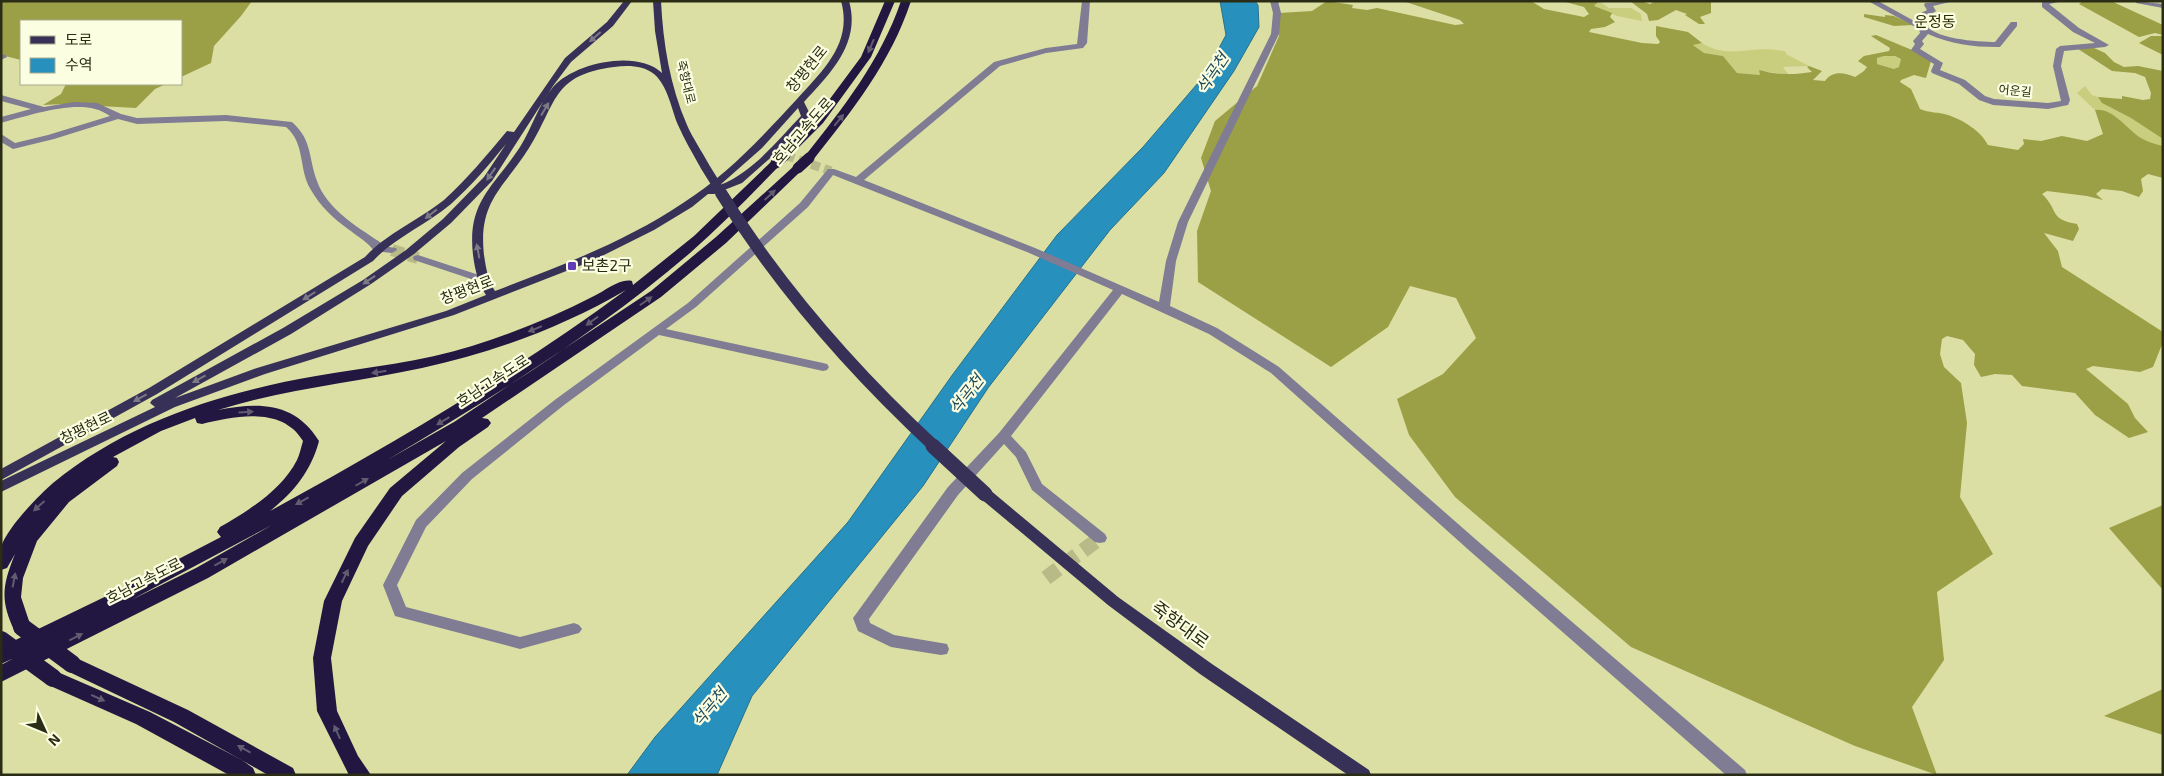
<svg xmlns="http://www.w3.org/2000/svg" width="2164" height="776" viewBox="0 0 2164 776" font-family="'Exo 2','Noto Sans KR',sans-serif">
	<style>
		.green { fill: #c9cd7e }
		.forest { fill: #9b9f46; fill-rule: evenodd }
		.water { fill: #2790bc; stroke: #28728a }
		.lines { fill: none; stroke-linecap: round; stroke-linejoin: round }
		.minor-tunnel-far2 { stroke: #b8bb87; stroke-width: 9; stroke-dasharray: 9 4.5; stroke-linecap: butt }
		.minor-tunnel-far1 { stroke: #b8bb87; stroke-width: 12; stroke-dasharray: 12 5.5; stroke-linecap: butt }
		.minor-tunnel { stroke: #b8bb87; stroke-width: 15; stroke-dasharray: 15 8; stroke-linecap: butt }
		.minor { fill: #7f7c93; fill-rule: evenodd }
		.major { fill: #383157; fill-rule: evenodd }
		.highway { fill: #211741; fill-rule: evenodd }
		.major-bridge-far2 { stroke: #383157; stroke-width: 9 }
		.major-bridge-far1 { stroke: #383157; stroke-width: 12 }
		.major-bridge { stroke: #383157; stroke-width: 15 }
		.highway-bridge-far1 { stroke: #211741; stroke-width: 11 }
		.highway-bridge { stroke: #211741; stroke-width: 18 }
		.oneway { fill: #7c7987 }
		.oneway2 { fill: #625c71 }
		.poi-dot { fill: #603db6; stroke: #fbfee0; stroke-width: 2 }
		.labels { text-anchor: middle; stroke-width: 4.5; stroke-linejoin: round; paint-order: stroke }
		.far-street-label { font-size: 12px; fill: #2b2c15; stroke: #fbfee0 }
		.far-quarter-label { font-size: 15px; fill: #2a2b00; stroke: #fbfee0 }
		.street-label { font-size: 15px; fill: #2b2c15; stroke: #fbfee0 }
		.poi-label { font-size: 15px; fill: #2b2c15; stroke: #fbfee0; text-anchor: start }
		.water-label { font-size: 16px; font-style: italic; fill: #1e485b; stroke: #fbfee0 }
		.near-street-label { font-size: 18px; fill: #2b2c15; stroke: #fbfee0 }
	</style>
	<rect width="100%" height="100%" fill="#dbdfa4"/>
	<g class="green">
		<path d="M1599 1 1609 8H1631L1641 14 1642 21 1617 16 1594 6Z"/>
		<path d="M1702 43C1729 61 1758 43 1786 52V54L1809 66 1783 67 1788 74 1759 71 1761 75 1737 73 1723 56 1704 53 1692 44Z"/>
		<path d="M1884 56H1895L1901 59 1899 67 1894 69 1877 64V58Z"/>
		<path d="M2085 86 2092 95 2098 97 2102 103 2131 118 2163 139V146C2155 144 2148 142 2141 138 2126 129 2114 108 2095 110L2077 93Z"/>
	</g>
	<g class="forest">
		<path d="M1 1H252L241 16 214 46 211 63 181 77V21H21V60L1 55Z"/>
		<path d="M1327 1 1353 5 1352 8 1367 10 1377 8 1455 25 1464 24 1460 20 1403 1H1531L1544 9 1584 17 1589 14 1584 7 1562 1H1599L1594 6 1612 13 1610 17 1615 22 1605 27 1591 29 1589 32 1642 43 1658 44 1660 42 1656 36V26L1688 32 1702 43 1693 45 1704 53 1723 56 1737 73 1760 75 1759 70C1776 75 1794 75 1812 72L1807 67 1809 66 1822 71 1813 80 1825 81C1833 70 1844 73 1855 77L1864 71 1867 67 1858 61 1864 56 1889 51 1890 48 1871 36 1876 35 1912 50 1931 61 1926 78 1914 75 1901 80 1900 82 1911 89 1920 109C1929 113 1938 112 1948 115 1963 120 1981 131 1988 145L2018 150 2024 144 2023 139 2041 141 2062 136 2087 141 2103 134 2095 110C2114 108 2126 129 2141 138 2148 142 2155 144 2163 146V178L2148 174 2141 179 2143 191 2139 197 2122 191 2102 189 2096 194 2103 200 2087 196 2047 191 2042 194C2060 211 2048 219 2077 224L2079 229 2073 241 2044 233 2058 251 2062 267 2163 332V342L2153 367 2140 372 2093 366 2086 369 2128 404 2135 418 2148 432 2129 438 2095 415 2075 393 2022 386 2012 375 1995 374 1981 377 1974 365 1975 354 1963 340 1947 336 1942 339 1940 354 1944 367 1961 383 1967 423 1960 497 1993 554 1937 592 1944 660 1912 707 1937 775 1855 746 1631 647 1455 497 1409 435 1397 399 1443 374 1476 338 1456 298 1410 286 1388 327 1331 367 1198 282 1197 231 1211 191 1201 158 1215 121 1257 86 1279 36V13L1312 11ZM1884 56H1895L1901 59 1899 67 1894 69 1877 64V58Z"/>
		<path d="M1630 1H1641L1650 4 1656 1H1711V13L1700 17 1705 24H1699L1685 15 1687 14 1676 10 1658 20 1649 21 1647 14Z"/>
		<path d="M2083 1H2111L2163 25V35L2155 33 2139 37 2079 4Z"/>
		<path d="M1864 14 1885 17V15L1894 16 1913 25 1894 26 1864 17Z"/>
		<path d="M2151 36H2163V55L2139 43Z"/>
		<path d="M2075 47H2092L2105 53 2114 62 2124 67 2138 66 2163 71V139L2131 118 2102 103 2098 97 2122 99V96L2143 100 2150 99 2151 93 2145 77 2135 73 2112 71Z"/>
		<path d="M66 84H166L155 89 136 108 63 104 43 105 61 94Z"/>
		<path d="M2163 505V590L2109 528Z"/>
		<path d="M2163 689V735L2104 716Z"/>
	</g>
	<path class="water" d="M1220 1H1255L1258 5 1259 27 1234 71 1164 173 1110 230 988 388 923 486 752 696 717 775H627L655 737 848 522 953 374 1057 235 1143 147 1204 76 1226 35Z"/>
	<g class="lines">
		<path class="minor-tunnel-far2" d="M773 151 831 171"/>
		<path class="minor-tunnel-far1" d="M392 250 418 258"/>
		<path class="minor-tunnel" d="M1046 578 1100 538"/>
		<g class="minor">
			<path d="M1082 1H1090L1087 43 1083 48 1046 53 1000 66 864 180 1035 248 1159 302 1166 261 1178 222 1271 34 1273 13 1270 1H1278L1281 13 1279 34 1188 222 1176 261 1170 306 1217 328 1279 367 1481 544 1745 770 1747 775H1726L1471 552 1271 373 1209 334 1122 294 1011 436 1026 452 1042 484 1105 534 1107 538 1105 542 1100 543 1095 542 1032 490 1016 457 1004 444 958 495 869 619 870 623 894 635 947 644 949 649 947 654 941 655 891 647 858 631 853 618 856 614 948 487 999 433 1113 290 1027 252 833 175 808 207 696 307 666 329 823 363 827 364 829 367 827 370 823 371 659 335 564 405 472 479 426 527 397 585 406 607 520 637 574 623 579 625 582 629 579 633 520 649 395 616 383 585 416 520 462 473 556 399 688 303 800 203 828 169H834L856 177 994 62 1046 48 1077 44Z"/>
			<path d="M1868 1H1878L1916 22 1919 14 1927 10 1924 5 1925 3 1954 1 1933 6 1936 11 1926 17 1924 22C1930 39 1979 42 1995 42L2011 22H2017V26L2000 47H1997C1972 47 1951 44 1928 34L1922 41 1924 44 1920 49 1943 63 1940 70 1965 80 1985 96 1994 99 2048 103 2061 101 2053 66 2056 49 2060 46 2095 43 2073 32 2042 7V1H2063L2049 4 2079 28 2109 45 2105 47 2064 51 2061 66 2070 100 2068 105 2048 109 1993 105 1979 100 1959 84 1932 73 1931 71 1934 64 1911 50 1915 44 1913 41 1920 33 1919 29Z"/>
			<path d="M2135 1 2163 4V8L2136 3Z"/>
			<path d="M1 54 6 55 7 57 1 60Z"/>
			<path d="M1 95 44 107 74 102 97 103 121 114 137 118 226 115 292 122C313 141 308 157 317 181 326 208 357 227 380 242L382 246 396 248 397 250 392 253 374 251C368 242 357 236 348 229 334 219 320 206 311 190 298 169 306 144 286 127L226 121 137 124 118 119 54 139 13 149 1 142V134L15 143 48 135 110 116C105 113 100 110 95 109 69 102 27 116 1 123V117L31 109 1 101Z"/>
			<path d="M418 255 485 277 487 279 485 281H477L414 260 413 258 414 256Z"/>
		</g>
		<g class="major">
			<path d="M624 1H632L613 26 571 62 553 86 492 181 451 223 414 254 371 284 291 334 175 398 257 368 446 311 486 295C478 283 475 270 473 255 467 201 493 188 520 147 532 128 538 105 553 87 574 63 637 49 662 73L655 31 653 1H661C663 43 670 86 687 125 693 139 702 151 709 165L704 168 699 165C692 152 684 139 678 125 671 108 668 86 654 74 643 65 627 65 614 67 551 75 557 104 529 148 503 189 478 201 484 255 486 268 488 281 495 291 560 266 625 242 683 203 727 175 762 137 797 99 823 70 853 43 841 1H849C861 43 831 73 804 102L811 116 809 118 776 153 742 183 714 194H708L692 207 654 230 592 261 454 315 265 374 175 407 1 492V481L155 407 150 403 152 400 283 328 363 280 406 250 443 219 484 177 506 144C489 165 471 186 451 204 426 225 394 238 373 261L157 394 1 480V469L149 388 365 257C387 233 419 220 444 200 467 179 487 155 507 131L514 132 565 58 607 22ZM798 108 801 116C777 141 753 172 720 185L762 148Z"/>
			<path d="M985 489 990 490 1118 597 1212 664 1369 770 1371 775H1348L1200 674 1108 605 980 498 978 494 980 490Z"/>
		</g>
		<g class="highway">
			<path d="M885 1H895L871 57 823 123 789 157H781L779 155 815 119 861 57Z"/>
			<path d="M901 1H911C891 62 852 111 813 160H805L803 158 805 156C843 108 881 60 901 1Z"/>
			<path d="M776 159 782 163 780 165C751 195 722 225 690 253 598 332 492 398 387 460L454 422 651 291 716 237 794 166H802L804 168 802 170 726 243 661 297 482 418 488 419 491 423 488 427 459 447 402 496 368 546 342 601 331 658 337 711 358 756 371 775H349L317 711 313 658 324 601 355 538 390 488 446 441 208 578 1 682V665L14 658 1 664V647L119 590 221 537 217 532 220 527C248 511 282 490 297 460 300 454 301 447 303 441 282 406 235 416 202 424L197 423 195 418 161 431 113 457 117 458 119 462 117 466 69 502 37 541 23 578 21 597 31 627 29 632 22 634 15 632C0 601 2 586 15 554L7 568 1 570C1 563 0 553 1 547 7 528 38 496 53 483 127 422 223 392 316 376 368 367 421 362 472 346 514 333 555 316 594 296 605 291 620 278 632 281L633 285 694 236 772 161ZM626 290C513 373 393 444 270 511 294 492 311 471 319 441 295 402 259 402 218 410 285 389 353 383 422 368 492 353 563 327 626 290ZM272 525 196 568 131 600Z"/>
			<path d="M72 656 188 710 293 768 296 775H268L174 722 65 670 62 664 65 658Z"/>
			<path d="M53 670 150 712 242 760 253 768 256 775H229L136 724 46 684 43 678 46 672Z"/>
		</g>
		<path class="major-bridge-far2" d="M704 165 722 194"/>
		<path class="major-bridge-far1" d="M721 193C780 288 853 371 935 447"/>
		<path class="major-bridge" d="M933 446 985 494"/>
		<g class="highway-bridge-far1">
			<path d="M776 163 785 155"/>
			<path d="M798 168 809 158"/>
		</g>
		<g class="highway-bridge">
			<path d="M22 627 72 664"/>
			<path d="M1 640 53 678"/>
		</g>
	</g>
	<defs><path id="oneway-solid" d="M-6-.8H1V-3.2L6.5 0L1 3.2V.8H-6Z" transform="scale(1.25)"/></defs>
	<g class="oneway">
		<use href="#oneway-solid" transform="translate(595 37) rotate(139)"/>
		<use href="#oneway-solid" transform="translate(545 109) rotate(-59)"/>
		<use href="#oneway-solid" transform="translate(491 174) rotate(125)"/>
		<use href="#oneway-solid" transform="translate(431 214) rotate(142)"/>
		<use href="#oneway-solid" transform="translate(478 251) rotate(-101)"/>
		<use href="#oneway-solid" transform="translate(369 280) rotate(146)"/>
		<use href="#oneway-solid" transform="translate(309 296) rotate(148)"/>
		<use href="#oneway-solid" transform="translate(199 379) rotate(151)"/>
		<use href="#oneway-solid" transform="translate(140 398) rotate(151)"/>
	</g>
	<g class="oneway2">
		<use href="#oneway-solid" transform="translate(871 46) rotate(113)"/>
		<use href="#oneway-solid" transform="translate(839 120) rotate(-51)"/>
		<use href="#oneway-solid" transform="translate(770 195) rotate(-43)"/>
		<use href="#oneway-solid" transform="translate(646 301) rotate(-35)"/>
		<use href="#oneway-solid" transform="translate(592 321) rotate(144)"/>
		<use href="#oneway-solid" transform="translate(535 329) rotate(158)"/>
		<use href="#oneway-solid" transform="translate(379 372) rotate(171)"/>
		<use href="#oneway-solid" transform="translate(246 412) rotate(-3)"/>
		<use href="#oneway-solid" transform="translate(443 421) rotate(149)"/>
		<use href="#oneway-solid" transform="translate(362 482) rotate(-30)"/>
		<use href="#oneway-solid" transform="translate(302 501) rotate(151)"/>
		<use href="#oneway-solid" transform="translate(39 506) rotate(138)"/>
		<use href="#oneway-solid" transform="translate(221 562) rotate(-29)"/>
		<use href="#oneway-solid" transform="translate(345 576) rotate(-64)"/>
		<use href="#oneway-solid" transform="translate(14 580) rotate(-79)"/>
		<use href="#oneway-solid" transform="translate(76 637) rotate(-27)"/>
		<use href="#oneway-solid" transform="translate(98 698) rotate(24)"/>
		<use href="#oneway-solid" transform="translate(337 732) rotate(-114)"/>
		<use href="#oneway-solid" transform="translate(244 749) rotate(-151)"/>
	</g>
	<rect class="poi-dot" x="567" y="261" width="10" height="10" rx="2.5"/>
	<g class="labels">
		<g class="far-street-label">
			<text transform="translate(686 82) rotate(76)" y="4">죽향대로</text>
			<text transform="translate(2015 91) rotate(5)" y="4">어운길</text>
		</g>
		<g class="far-quarter-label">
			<text x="1935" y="27">운정동</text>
		</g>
		<g class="street-label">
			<text transform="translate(807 69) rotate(-51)" y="5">창평현로</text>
			<text transform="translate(803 131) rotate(-49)" y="5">호남고속도로</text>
			<text transform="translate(467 290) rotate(-21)" y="5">창평현로</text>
			<text transform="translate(493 381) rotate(-33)" y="5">호남고속도로</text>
			<text transform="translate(86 428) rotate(-26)" y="5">창평현로</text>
			<text transform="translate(144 581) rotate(-27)" y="5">호남고속도로</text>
		</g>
		<g class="poi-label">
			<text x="582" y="271">보촌2구</text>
		</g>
		<g class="water-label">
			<text transform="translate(1212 73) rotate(-56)" y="6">석곡천</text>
			<text transform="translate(966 394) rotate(-52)" y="6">석곡천</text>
			<text transform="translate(709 707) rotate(-50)" y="6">석곡천</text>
		</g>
		<g class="near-street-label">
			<text transform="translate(1180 625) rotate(36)" y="6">죽향대로</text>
		</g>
	</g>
	<rect width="2164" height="776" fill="none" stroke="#2b2c15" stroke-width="5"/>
	<rect x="20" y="20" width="162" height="65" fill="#fbfee0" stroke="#a8aa8f"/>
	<rect x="30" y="36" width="25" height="8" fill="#383157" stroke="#a8aa8f"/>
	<text x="65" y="45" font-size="15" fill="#2b2c15">도로</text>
	<rect x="30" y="58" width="25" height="15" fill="#2790bc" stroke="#a8aa8f"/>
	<text x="65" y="70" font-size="15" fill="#2b2c15">수역</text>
	<g transform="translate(45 731) rotate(134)" stroke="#fbfee0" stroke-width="4" paint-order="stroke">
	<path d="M0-4L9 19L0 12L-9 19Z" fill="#2b2c15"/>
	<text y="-8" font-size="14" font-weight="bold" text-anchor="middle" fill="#2b2c15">N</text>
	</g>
</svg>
